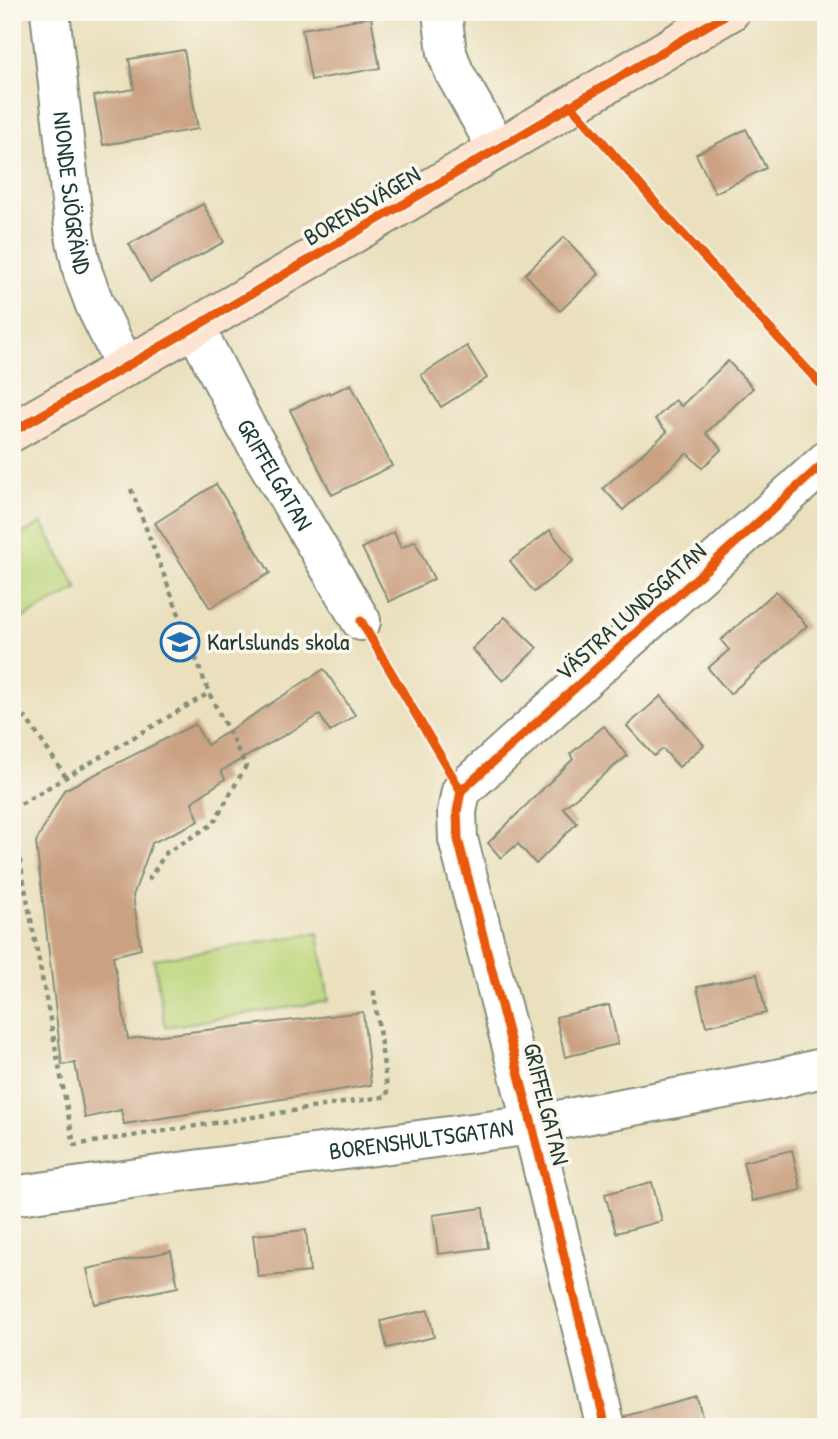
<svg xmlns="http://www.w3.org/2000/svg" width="838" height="1439" viewBox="0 0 838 1439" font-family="'Patrick Hand',sans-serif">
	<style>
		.green { fill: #bcd67b; stroke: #6e8a58; stroke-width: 2 }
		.building { fill: #caa182 }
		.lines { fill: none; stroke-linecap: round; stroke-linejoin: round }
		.street-casing { stroke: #848e79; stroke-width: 42 }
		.secondary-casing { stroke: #848e79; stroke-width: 42 }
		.path { stroke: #848e79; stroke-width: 4.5; stroke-dasharray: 5 5; stroke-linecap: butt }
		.street { stroke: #fff; stroke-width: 38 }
		.secondary { stroke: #fde4d1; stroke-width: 38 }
		.cycleway-casing { stroke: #fbf7ec; stroke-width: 13 }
		.cycleway { stroke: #e8590c; stroke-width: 9 }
		.labels { text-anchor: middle; stroke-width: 7; stroke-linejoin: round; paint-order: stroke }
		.street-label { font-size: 24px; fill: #1f3d34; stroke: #fbf7ec }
		.poi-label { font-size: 24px; fill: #1f3d34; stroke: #fbf7ec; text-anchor: start }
	</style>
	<rect width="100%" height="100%" fill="#fbf7ec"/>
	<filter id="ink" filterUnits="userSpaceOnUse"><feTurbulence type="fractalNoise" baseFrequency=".0143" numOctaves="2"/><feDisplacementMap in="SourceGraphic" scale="14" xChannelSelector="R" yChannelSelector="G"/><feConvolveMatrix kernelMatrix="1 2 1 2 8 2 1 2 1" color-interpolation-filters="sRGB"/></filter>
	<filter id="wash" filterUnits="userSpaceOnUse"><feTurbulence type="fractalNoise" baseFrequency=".00686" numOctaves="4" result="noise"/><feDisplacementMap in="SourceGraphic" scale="28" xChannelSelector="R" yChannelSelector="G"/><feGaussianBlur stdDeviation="1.57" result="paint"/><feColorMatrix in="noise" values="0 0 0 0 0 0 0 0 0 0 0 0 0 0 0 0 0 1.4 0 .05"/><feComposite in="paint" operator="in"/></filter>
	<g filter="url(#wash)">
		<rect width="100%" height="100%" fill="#eae0be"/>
		<g class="green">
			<path d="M42 523 78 589 14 623 12 619V539Z"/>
			<path d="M318 933 329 1001 165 1027 154 959Z"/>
		</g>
		<g id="blocks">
			<g class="building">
				<path d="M371 17 380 68 311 80 302 29Z"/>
				<path d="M184 50 198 129 103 145 94 96 134 89 129 59Z"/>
				<path d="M746 129 766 168 715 193 696 154Z"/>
				<path d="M203 204 224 242 150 282 129 244Z"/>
				<path d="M564 237 599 274 560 311 525 274Z"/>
				<path d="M467 346 487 378 441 407 421 375Z"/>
				<path d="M728 361 753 388 706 433 722 449 702 468 687 453 623 510 603 488 667 432 655 419 675 400 681 406Z"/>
				<path d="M351 384 392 466 332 495 290 410 329 392 330 394Z"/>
				<path d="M216 484 270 573 210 608 155 523Z"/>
				<path d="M550 530 573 561 534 592 510 561Z"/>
				<path d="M394 532 401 548 415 541 434 579 389 602 362 548Z"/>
				<path d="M776 591 807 626 730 694 708 668 729 650 721 640Z"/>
				<path d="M505 617 537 648 503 681 472 649Z"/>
				<path d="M324 669 355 715 330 732 320 715 221 771 225 779 192 802 199 821 152 843 133 896 141 949 113 956 128 1039 363 1012 371 1085 124 1124 121 1110 85 1118 75 1063 62 1065 36 842 64 790 195 724 207 745Z"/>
				<path d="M661 696 704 745 679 767 663 749 654 756 627 726Z"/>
				<path d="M604 726 627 756 563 808 577 823 536 864 518 844 501 858 488 843 573 759 570 754Z"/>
				<path d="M757 974 766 1013 706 1026 697 987Z"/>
				<path d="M609 1005 618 1044 565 1057 556 1017Z"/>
				<path d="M792 1150 801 1190 752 1201 743 1162Z"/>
				<path d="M652 1182 662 1221 616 1233 605 1194Z"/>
				<path d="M483 1208 488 1248 438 1254 433 1215Z"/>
				<path d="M306 1230 310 1272 258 1277 253 1235Z"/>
				<path d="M171 1251 178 1287 95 1304 87 1269Z"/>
				<path d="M428 1310 434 1337 387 1348 381 1321Z"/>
				<path d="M697 1397 705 1427H627L626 1416Z"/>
			</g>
		</g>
	</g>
	<g filter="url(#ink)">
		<use href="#blocks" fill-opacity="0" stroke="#848e79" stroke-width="2"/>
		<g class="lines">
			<defs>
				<g id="street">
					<path id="s1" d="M50 12 71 201 75 236 83 273 95 305 125 366"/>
					<path d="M442 12 447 53 454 72 497 148"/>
					<path id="s2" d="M195 327 245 425 361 621"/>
					<path id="s3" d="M12 1196 201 1169 532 1125 777 1079 826 1067"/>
					<path d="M606 1427 532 1125 458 839 457 812 461 791 826 461"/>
				</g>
				<path id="secondary" d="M12 432 195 327 730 12"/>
			</defs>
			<use href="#street" class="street-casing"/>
			<use href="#secondary" class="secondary-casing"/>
			<g class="path">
				<path d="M131 489 209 693"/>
				<path d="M12 719 26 718 66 777"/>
				<path d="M12 809 209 693 246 766 213 824 166 853 147 882"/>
				<path d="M12 820 74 1145 388 1096 373 986"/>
			</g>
			<use href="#street" class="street"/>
			<use href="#secondary" class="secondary"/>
			<defs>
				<g id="cycleway">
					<path d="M571 105 670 220 826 390"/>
					<path d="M12 432 195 327 730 12"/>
					<path d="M361 621 461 791"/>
					<path d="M461 791 457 812 458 839 532 1125 606 1427"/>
					<path d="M461 791 826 461"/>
				</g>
			</defs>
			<use href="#cycleway" class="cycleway-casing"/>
			<use href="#cycleway" class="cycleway"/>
		</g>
	</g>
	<defs>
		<symbol id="school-ring" viewBox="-11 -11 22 22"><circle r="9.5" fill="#fbf7ec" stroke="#1f6fb2" stroke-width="1.5"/><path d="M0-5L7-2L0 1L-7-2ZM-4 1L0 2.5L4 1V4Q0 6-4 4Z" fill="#1f6fb2"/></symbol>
	</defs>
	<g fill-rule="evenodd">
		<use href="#school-ring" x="158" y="620" width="44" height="44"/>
	</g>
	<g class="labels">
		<g class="street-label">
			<text dy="8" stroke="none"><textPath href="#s1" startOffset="182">NIONDE SJÖGRÄND</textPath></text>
			<text transform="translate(362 206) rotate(-31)" y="8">BORENSVÄGEN</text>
			<text dy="8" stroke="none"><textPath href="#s2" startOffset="168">GRIFFELGATAN</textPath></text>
			<text transform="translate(631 612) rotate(-42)" y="8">VÄSTRA LUNDSGATAN</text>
			<text transform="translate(546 1104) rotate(76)" y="8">GRIFFELGATAN</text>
			<text dy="8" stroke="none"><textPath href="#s3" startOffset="413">BORENSHULTSGATAN</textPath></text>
		</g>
		<g class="poi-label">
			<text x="207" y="650">Karlslunds skola</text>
		</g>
	</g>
	<rect width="838" height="1439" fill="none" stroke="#fbf7ec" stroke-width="42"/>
</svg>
